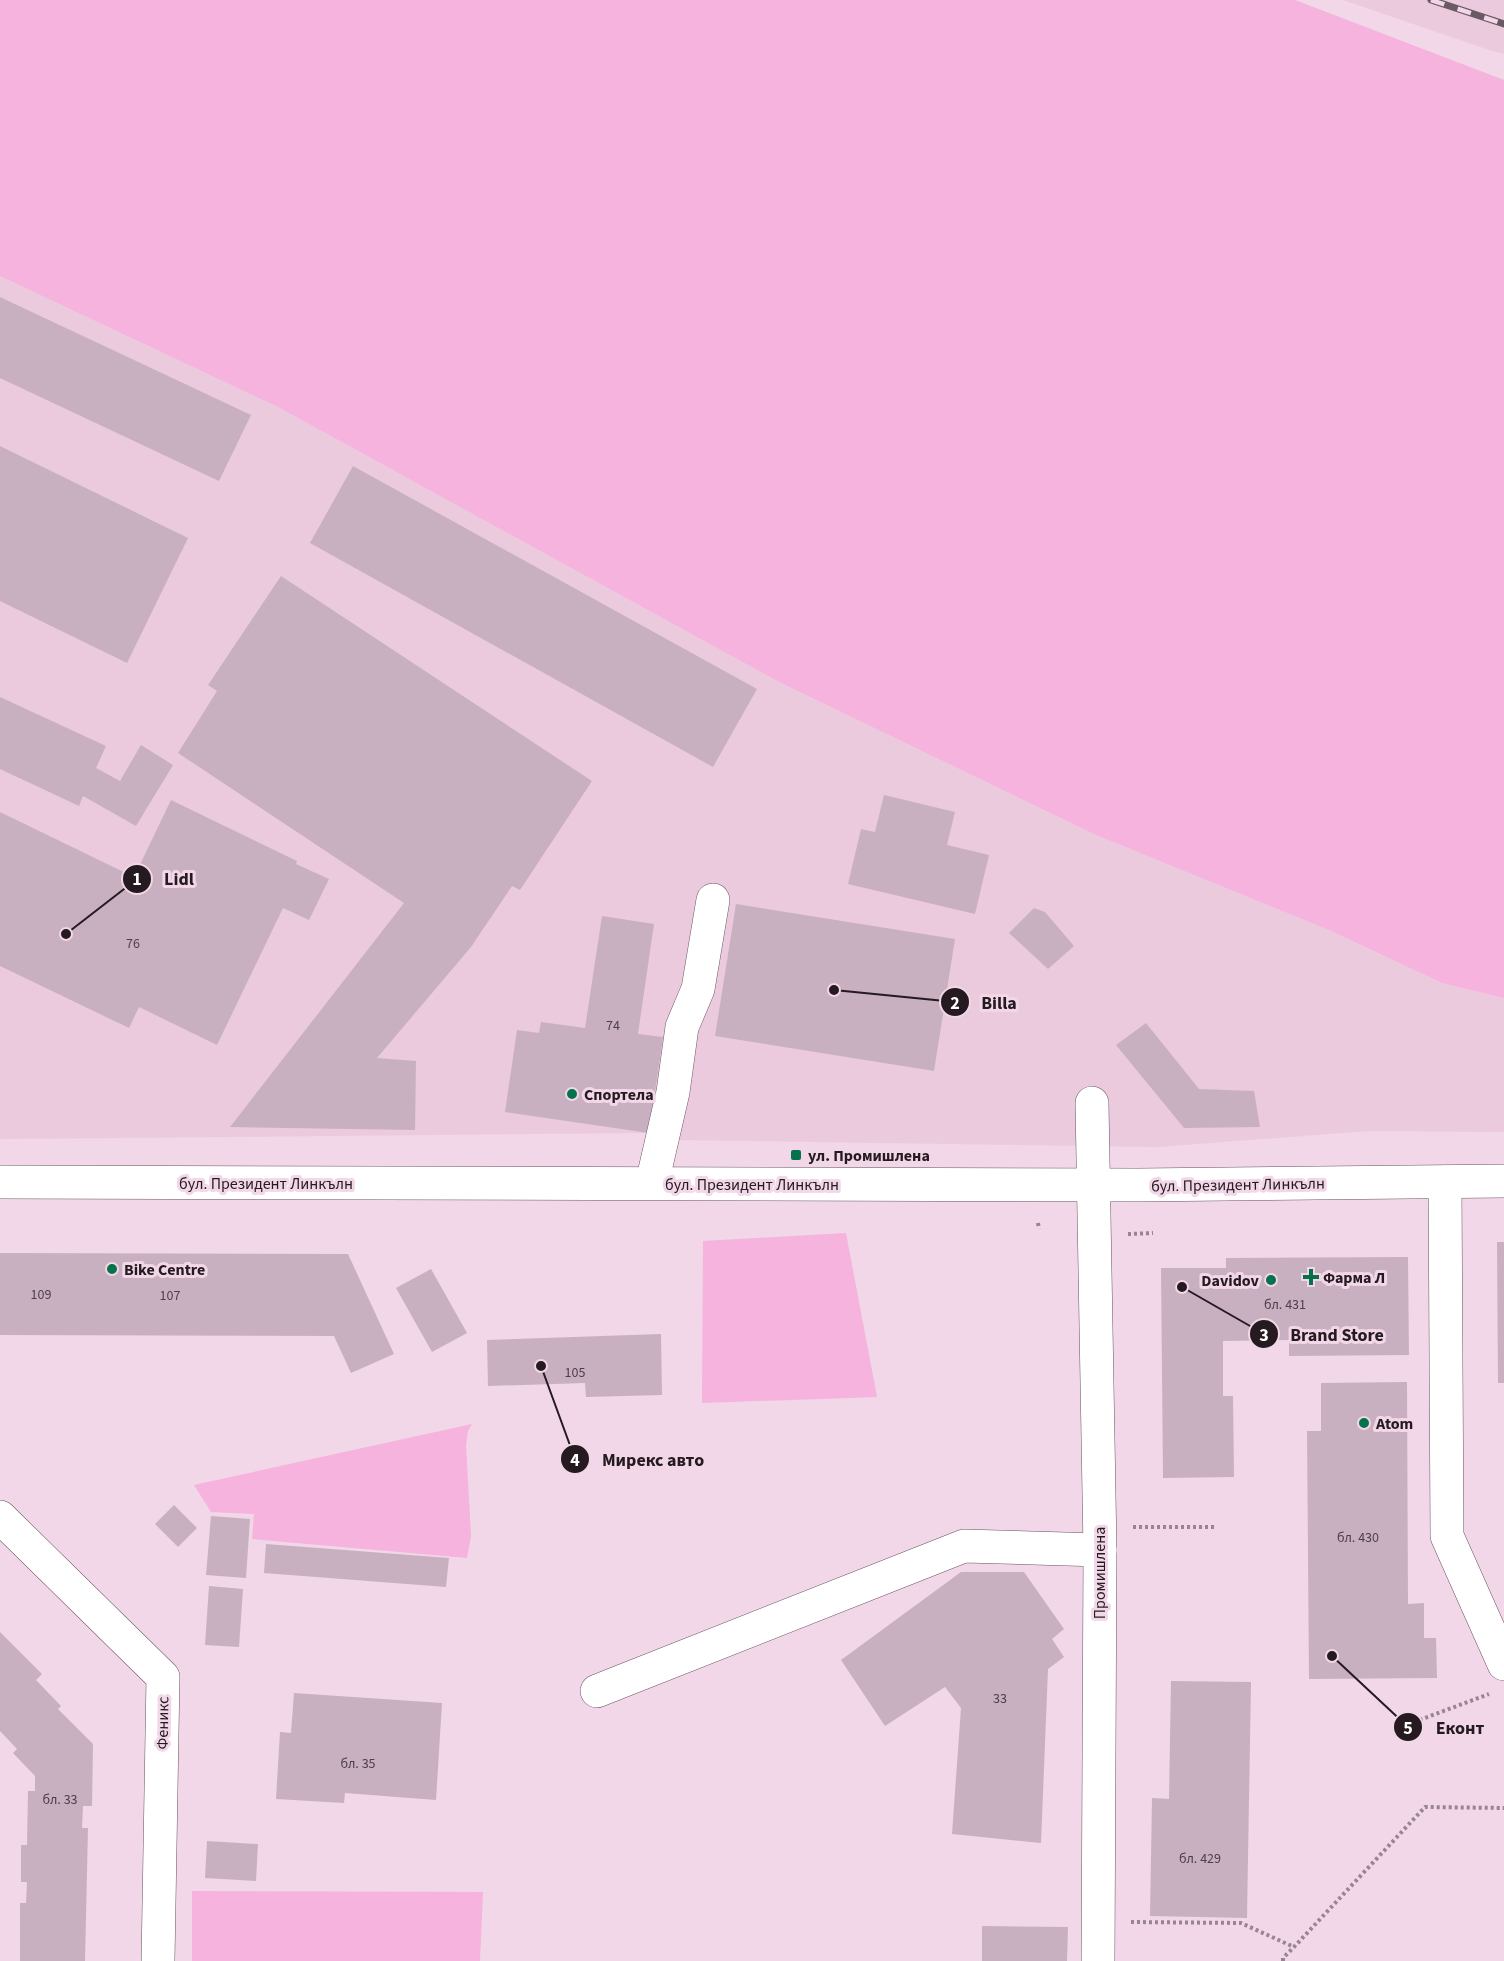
<svg xmlns="http://www.w3.org/2000/svg" width="1504" height="1961" viewBox="0 0 1504 1961" font-family="'Source Sans 3',sans-serif">
	<style>
		.built { fill: #ebcade }
		.green { fill: #f5b3dd }
		.building { fill: #c9b0c0 }
		.lines { fill: none; stroke-linecap: round; stroke-linejoin: round }
		.minor-casing { stroke: #695361; stroke-width: 34 }
		.path { stroke: #988591; stroke-width: 4; stroke-dasharray: 3 3; stroke-linecap: butt }
		.minor { stroke: #fff; stroke-width: 33 }
		.rail-casing { stroke: #695a63; stroke-width: 7 }
		.rail { stroke: #f1d7e7; stroke-width: 4.5; stroke-dasharray: 14; stroke-linecap: butt }
		.poi-dot { fill: #05724b; stroke: #f1d7e7; stroke-width: 2 }
		.labels { text-anchor: middle; stroke-width: 6; stroke-linejoin: round; paint-order: stroke }
		.number-label { font-size: 14px; fill: #4d4048 }
		.poi-label { font-size: 16px; font-weight: bold; fill: #241a20; stroke: #f1d7e7; text-anchor: start }
		.street-label { font-size: 16px; fill: #241a20; stroke: #f1d7e7 }
		.leader { fill: none; stroke: #241a20; stroke-width: 2 }
		.callout-dot { fill: #241a20; stroke: #f1d7e7; stroke-width: 2 }
		.mark-label { font-size: 18px; text-anchor: middle; font-weight: bold; fill: #fff }
		.callout-label { font-size: 18px; text-anchor: middle; font-weight: bold; fill: #241a20; stroke: #f1d7e7; stroke-width: 6; stroke-linejoin: round; paint-order: stroke }
	</style>
	<rect width="100%" height="100%" fill="#f1d7e7"/>
	<g class="built">
		<path d="M1343 0H1504V54L1492 51Z"/>
		<path d="M0 276 278 407 777 681 1096 835 1329 930 1442 983 1504 998V1132L1369 1131 1158 1147 676 1140 649 1133 0 1139Z"/>
	</g>
	<g class="green">
		<path d="M0 0H1295L1504 80V998L1442 983 1329 930 1096 835 777 681 278 407 0 276Z"/>
		<path d="M846 1233 877 1397 702 1403 703 1241Z"/>
		<path d="M472 1424 468 1431 466 1445 471 1536 467 1558 252 1539 254 1514 211 1512 194 1485Z"/>
		<path d="M192 1891 483 1892 480 1961H192Z"/>
	</g>
	<g class="building">
		<path d="M0 297 251 415 219 481 0 378Z"/>
		<path d="M0 446 188 538 127 663 0 601Z"/>
		<path d="M353 466 757 689 713 767 310 543Z"/>
		<path d="M281 576 592 781 520 890 512 886 471 947 377 1058 416 1061 415 1130 230 1127 404 903 178 753 217 691 208 685Z"/>
		<path d="M0 697 106 746 96 768 120 781 141 745 173 765 136 826 83 796 79 806 0 769Z"/>
		<path d="M884 795 955 812 947 845 989 855 975 914 848 884 861 829 875 832Z"/>
		<path d="M171 800 297 861 296 864 329 879 309 920 283 908 217 1045 139 1007 129 1028 0 966V812L134 877Z"/>
		<path d="M736 904 955 939 934 1071 715 1036Z"/>
		<path d="M1034 908 1045 912 1074 946 1048 969 1009 933Z"/>
		<path d="M602 916 654 924 638 1034 663 1037 649 1133 505 1112 517 1030 539 1033 541 1022 585 1028Z"/>
		<path d="M1146 1023 1199 1089 1254 1091 1260 1127 1184 1128 1116 1045Z"/>
		<path d="M1497 1242H1504V1383H1498Z"/>
		<path d="M0 1253 348 1254 394 1354 351 1373 334 1336 0 1335Z"/>
		<path d="M1408 1257 1409 1355 1289 1356V1340L1223 1341V1396H1233L1234 1477 1163 1478 1161 1268H1226V1258Z"/>
		<path d="M431 1269 467 1333 432 1352 396 1288Z"/>
		<path d="M661 1334 662 1395 586 1397 585 1383 488 1386 487 1340Z"/>
		<path d="M1407 1382 1408 1604 1424 1603V1638H1436L1437 1678 1309 1679 1307 1431H1321V1383Z"/>
		<path d="M174 1505 197 1528 178 1547 155 1524Z"/>
		<path d="M211 1516 250 1519 246 1578 206 1575Z"/>
		<path d="M266 1544 449 1558 446 1587 264 1573Z"/>
		<path d="M961 1572H1024L1064 1629 1052 1639 1064 1657 1048 1669 1041 1843 952 1834 961 1708 945 1687 885 1726 841 1660Z"/>
		<path d="M209 1586 243 1589 239 1647 205 1645Z"/>
		<path d="M0 1632 42 1674 36 1680 61 1706 58 1709 93 1744 92 1806H83L82 1828H88L85 1961H20V1903H26L27 1882H21V1845H27L28 1791H35V1776L13 1753 17 1749 0 1731Z"/>
		<path d="M1171 1681 1251 1682 1247 1918 1150 1916 1152 1798 1169 1799Z"/>
		<path d="M294 1693 442 1703 436 1800 345 1793 344 1803 276 1799 280 1732 291 1733Z"/>
		<path d="M207 1841 258 1844 256 1881 205 1878Z"/>
		<path d="M982 1926 1068 1927 1067 1961H982Z"/>
	</g>
	<g class="lines">
		<defs>
			<g id="minor">
				<path d="M1092 1103 1100 1550 1098 1961"/>
				<path d="M0 1182 1139 1185 1504 1181"/>
				<path d="M1445 1182 1447 1536 1504 1664"/>
				<path d="M652 1183 673 1092 682 1027 698 989 713 900"/>
				<path d="M0 1517 163 1677 158 1961"/>
				<path d="M597 1691 964 1546 1100 1550"/>
			</g>
		</defs>
		<use href="#minor" class="minor-casing"/>
		<g class="path">
			<path d="M1038 1223 1039 1229"/>
			<path d="M1128 1234 1153 1233"/>
			<path d="M1133 1527H1215"/>
			<path d="M1414 1722 1489 1694"/>
			<path d="M1131 1922 1241 1923 1294 1947"/>
			<path d="M1283 1961V1958L1294 1947 1425 1807 1504 1808"/>
		</g>
		<use href="#minor" class="minor"/>
		<defs>
			<path id="rail" d="M1431 0 1504 24"/>
		</defs>
		<use href="#rail" class="rail-casing"/>
		<use href="#rail" class="rail"/>
	</g>
	<g class="poi-dot">
		<circle cx="572" cy="1094" r="6"/>
		<rect x="790" y="1149" width="12" height="12" rx="3"/>
		<circle cx="112" cy="1269" r="6"/>
		<path d="M1308 1268h6v6h6v6h-6v6h-6v-6h-6v-6h6z"/>
		<circle cx="1271" cy="1280" r="6"/>
		<circle cx="1364" cy="1423" r="6"/>
	</g>
	<g class="labels">
		<g class="number-label">
			<text x="133" y="948">76</text>
			<text x="613" y="1030">74</text>
			<text x="41" y="1299">109</text>
			<text x="170" y="1300">107</text>
			<text x="1285" y="1309">бл. 431</text>
			<text x="575" y="1377">105</text>
			<text x="1358" y="1542">бл. 430</text>
			<text x="1000" y="1703">33</text>
			<text x="358" y="1768">бл. 35</text>
			<text x="60" y="1804">бл. 33</text>
			<text x="1200" y="1863">бл. 429</text>
		</g>
		<g class="poi-label">
			<text x="584" y="1100">Спортела</text>
			<text x="808" y="1161">ул. Промишлена</text>
			<text x="124" y="1275">Bike Centre</text>
			<text x="1323" y="1283">Фарма Л</text>
			<text x="1259" y="1286" text-anchor="end">Davidov</text>
			<text x="1376" y="1429">Atom</text>
		</g>
		<g class="street-label">
			<text x="266" y="1189">бул. Президент Линкълн</text>
			<text x="752" y="1190">бул. Президент Линкълн</text>
			<text transform="translate(1238 1184) rotate(-1)" y="6">бул. Президент Линкълн</text>
			<text transform="translate(1099 1573) rotate(-90)" y="6">Промишлена</text>
			<text transform="translate(162 1723) rotate(-89)" y="6">Феникс</text>
		</g>
	</g>
	<path class="leader" d="M66 934L137 879M834 990L955 1002M1182 1287L1264 1334M541 1366L575 1459M1332 1656L1408 1727"/>
	<g class="callout-dot">
		<circle cx="66" cy="934" r="6"/>
		<circle cx="834" cy="990" r="6"/>
		<circle cx="1182" cy="1287" r="6"/>
		<circle cx="541" cy="1366" r="6"/>
		<circle cx="1332" cy="1656" r="6"/>
		<circle cx="137" cy="879" r="15"/>
		<circle cx="955" cy="1002" r="15"/>
		<circle cx="1264" cy="1334" r="15"/>
		<circle cx="575" cy="1459" r="15"/>
		<circle cx="1408" cy="1727" r="15"/>
	</g>
	<g class="mark-label">
		<text x="137" y="885">1</text>
		<text x="955" y="1009">2</text>
		<text x="1264" y="1341">3</text>
		<text x="575" y="1466">4</text>
		<text x="1408" y="1734">5</text>
	</g>
	<g class="callout-label">
		<text x="179" y="885">Lidl</text>
		<text x="999" y="1009">Billa</text>
		<text x="1337" y="1341">Brand Store</text>
		<text x="653" y="1466">Мирекс авто</text>
		<text x="1460" y="1734">Еконт</text>
	</g>
</svg>
